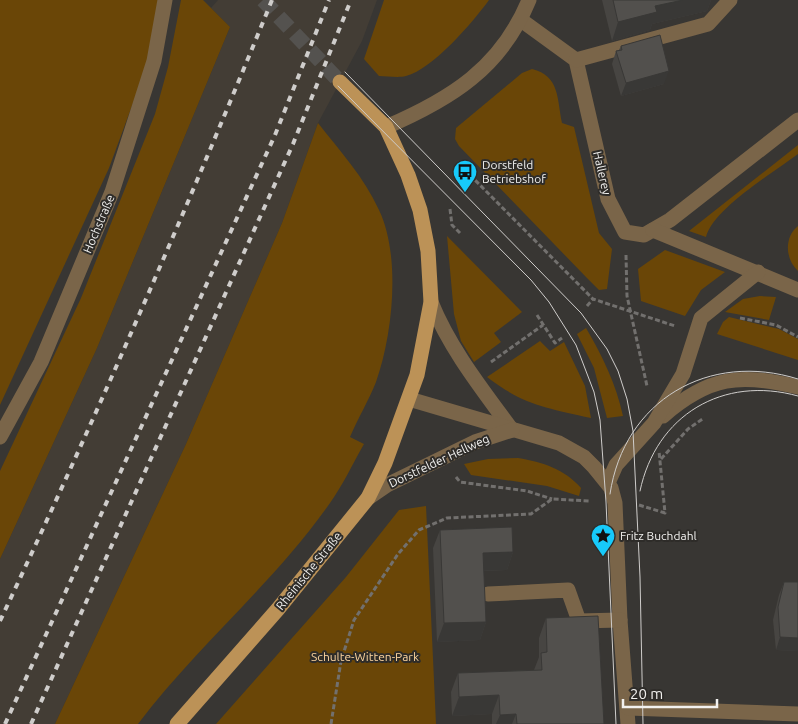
<svg xmlns="http://www.w3.org/2000/svg" width="798" height="724" viewBox="0 0 798 724" font-family="Ubuntu,sans-serif">
	<style>
		.built { fill: #433d35 }
		.green { fill: #6a4607 }
		.lines { fill: none; stroke-linecap: round; stroke-linejoin: round }
		.major-tunnel { stroke: #54524f; stroke-width: 15; stroke-dasharray: 15 8; stroke-linecap: butt }
		.path { stroke: #72706e; stroke-width: 3; stroke-dasharray: 5 2.5; stroke-linecap: butt }
		.minor { stroke: #7a6549; stroke-width: 15 }
		.major { stroke: #bc9257; stroke-width: 15 }
		.tram { stroke: #cfcdcb; stroke-width: 1 }
		.rail { stroke: #cfcdcb; stroke-width: 4; stroke-dasharray: 6 6; stroke-linecap: butt }
		.wall { fill: #474542 }
		.shaded-wall { fill: #393836 }
		.building { fill: #52504d; stroke: #393836 }
		.labels { text-anchor: middle; stroke-width: 4; stroke-linejoin: round; paint-order: stroke }
		.poi-label { font-size: 12px; fill: #f2f1ef; stroke: #2e2c29; text-anchor: start }
		.street-label { font-size: 12px; fill: #f2f1ef; stroke: #2e2c29 }
		.park-label { font-size: 12px; fill: #fdd59f; stroke: #2e2c29 }
	</style>
	<rect width="100%" height="100%" fill="#383633"/>
	<path class="built" d="M218 0H377L362 41 318 123 282 223 186 444 55 724H0V559L97 348 230 27 211 8Z"/>
	<g class="green">
		<path d="M0 0H158L146 68 109 168 0 405Z"/>
		<path d="M181 0H203L230 27 97 348 0 559V471L81 298 155 114 168 67Z"/>
		<path d="M384 0H489C473 22 433 69 406 76 398 78 387 76 379 76L364 59Z"/>
		<path d="M532 69C560 76 557 99 562 123L574 127 599 233 612 249 607 289 599 290 586 277 459 146 455 139 456 128 522 73Z"/>
		<path d="M318 123C340 151 364 177 379 210 401 256 393 334 376 382 369 400 358 418 350 437L364 444C353 463 343 485 330 503 274 583 197 646 138 724H55L186 444 282 223Z"/>
		<path d="M798 145V154C774 172 713 209 706 237L689 231Z"/>
		<path d="M798 226V271C785 259 784 237 798 226Z"/>
		<path d="M447 236 522 312 494 333 501 342 474 362 461 341 454 314Z"/>
		<path d="M665 250 725 272 701 290 685 316 641 301 638 269Z"/>
		<path d="M760 296 776 297 769 320 725 312 743 299Z"/>
		<path d="M729 317 779 329 798 339V360L717 334 723 322Z"/>
		<path d="M586 328C603 357 616 384 623 416L607 418 594 368 577 334Z"/>
		<path d="M540 341 550 351 564 342 585 386 591 418C547 408 523 405 487 377Z"/>
		<path d="M518 458C543 462 564 469 581 488L579 496 547 486 471 475 464 464 488 459Z"/>
		<path d="M426 506 436 724H216L346 577 399 510Z"/>
	</g>
	<g class="lines">
		<path class="major-tunnel" d="M263 0 340 82"/>
		<g class="path">
			<path d="M470 175 593 299 675 326"/>
			<path d="M450 209 452 225 460 233"/>
			<path d="M626 255 627 296 647 386"/>
			<path d="M587 306 593 299"/>
			<path d="M537 315 555 343 562 338"/>
			<path d="M740 318 776 325 798 337"/>
			<path d="M491 362 543 325"/>
			<path d="M661 459 688 429 704 418"/>
			<path d="M456 477 460 482 527 491 552 499"/>
			<path d="M639 505 665 513 659 451"/>
			<path d="M331 724 341 661 354 620 398 554 419 530 447 518 531 514 552 499 590 501"/>
		</g>
		<g class="minor">
			<path d="M521 20 576 60 608 199 625 232 644 235 670 220 798 120"/>
			<path d="M576 60 708 24 730 0"/>
			<path d="M386 127C451 99 501 68 529 0"/>
			<path d="M653 230 798 290"/>
			<path d="M431 302C450 349 482 389 512 430"/>
			<path d="M409 399 559 443 584 457 594 467 611 488 615 503 620 620 628 724"/>
			<path d="M663 416C709 376 740 373 798 387"/>
			<path d="M0 437 41 362 112 192 154 61 165 0"/>
			<path d="M608 483 616 465 654 423 683 374 701 318 758 272"/>
			<path d="M368 498 387 485 475 442 512 430"/>
			<path d="M488 594 568 590 579 621 620 620"/>
			<path d="M628 708 798 714"/>
		</g>
		<path class="major" d="M177 724 278 609 368 498 385 463 417 375 431 302 428 251 420 210 408 175 386 127 340 82"/>
		<g class="tram">
			<path d="M345 72 581 313 607 349 618 371 627 399 633 431 640 577 643 724"/>
			<path d="M338 86 531 280 549 302 576 345 594 392 600 420 606 502 616 724"/>
			<path d="M640 491C656 415 723 375 798 396"/>
			<path d="M610 494C624 400 709 351 798 379"/>
		</g>
		<g class="rail">
			<path d="M0 621C96 417 187 209 272 0"/>
			<path d="M5 724 275 135 329 0"/>
			<path d="M31 724 293 144 351 0"/>
		</g>
	</g>
	<g class="wall">
		<path d="M602 0H711L707 11 652 24 650 30 612 41Z"/>
		<path d="M621 46 664 84 621 96 612 64 616 51 619 50Z"/>
		<path d="M440 530 513 552 507 570 483 571 486 622 480 640 437 642 433 548Z"/>
		<path d="M784 582 798 651 776 650 773 620 779 595Z"/>
		<path d="M546 618 604 724H492V714L452 716 451 692 458 673 534 670 539 657V638Z"/>
	</g>
	<g class="shaded-wall">
		<path d="M683 0H711L707 11 652 24 650 30 612 41 618 22 655 6Z"/>
		<path d="M669 71 664 84 621 96 626 83Z"/>
		<path d="M513 552 507 570 476 571 483 553Z"/>
		<path d="M486 622 480 640 437 642 444 623Z"/>
		<path d="M780 637 798 638V651L776 650Z"/>
		<path d="M499 695 492 714 452 716 459 697Z"/>
		<path d="M516 714 512 724H496L500 715Z"/>
	</g>
	<g class="building">
		<path d="M613 0H683L655 6 657 12 618 22Z"/>
		<path d="M660 35 669 71 626 83 616 51 622 50 621 46Z"/>
		<path d="M512 527 513 552 483 553 486 622 444 623 440 530Z"/>
		<path d="M784 582H798V638L780 637 778 607Z"/>
		<path d="M598 616 604 724H517L516 714 500 715 499 695 459 697 458 673 542 670 541 653 547 652 546 618Z"/>
	</g>
	<defs>
		<symbol id="bus-pin" viewBox="-11 -11 22 30"><path d="M0 17L-7.5 6A9.5 9.5 0 1 1 7.5 6Z" fill="#17cafb" stroke="#2e2c29"/><path d="M-5-6H5V4H4V6H2V4H-2V6H-4V4H-5ZM-3.5-4V0h7V-4ZM-3.5 1.2v1.5H-2V1.2ZM2 1.2v1.5H3.5V1.2Z" fill="#111"/></symbol>
		<symbol id="sight-pin" viewBox="-11 -11 22 30"><path d="M0 17L-7.5 6A9.5 9.5 0 1 1 7.5 6Z" fill="#17cafb" stroke="#2e2c29"/><path d="M0-6L1.8-2.2L6-1.7L2.9 1.2L3.7 5.4L0 3.3L-3.7 5.4L-2.9 1.2L-6-1.7L-1.8-2.2Z" fill="#111"/></symbol>
	</defs>
	<g fill-rule="evenodd">
		<use href="#bus-pin" x="451" y="158" width="28" height="38"/>
		<use href="#sight-pin" x="589" y="522" width="28" height="38"/>
	</g>
	<g class="labels">
		<g class="poi-label">
			<text x="482" y="169">Dorstfeld<tspan x="482" dy="14">Betriebshof</tspan></text>
			<text x="620" y="540">Fritz Buchdahl</text>
		</g>
		<g class="street-label">
			<text transform="translate(602 173) rotate(77)" y="4">Hallerey</text>
			<text transform="translate(99 224) rotate(-67)" y="4">Hochstraße</text>
			<text transform="translate(439 461) rotate(-25)" y="4">Dorstfelder Hellweg</text>
			<text transform="translate(309 571) rotate(-51)" y="4">Rheinische Straße</text>
		</g>
		<g class="park-label">
			<text x="365" y="661">Schulte-Witten-Park</text>
		</g>
	</g>
	<path d="M623 699v8h94v-8" fill="none" stroke="#f2f1ef" stroke-width="2.5"/>
	<text x="630" y="699" font-size="15" fill="#f2f1ef" stroke="#2e2c29" stroke-width="4" paint-order="stroke">20 m</text>
</svg>
